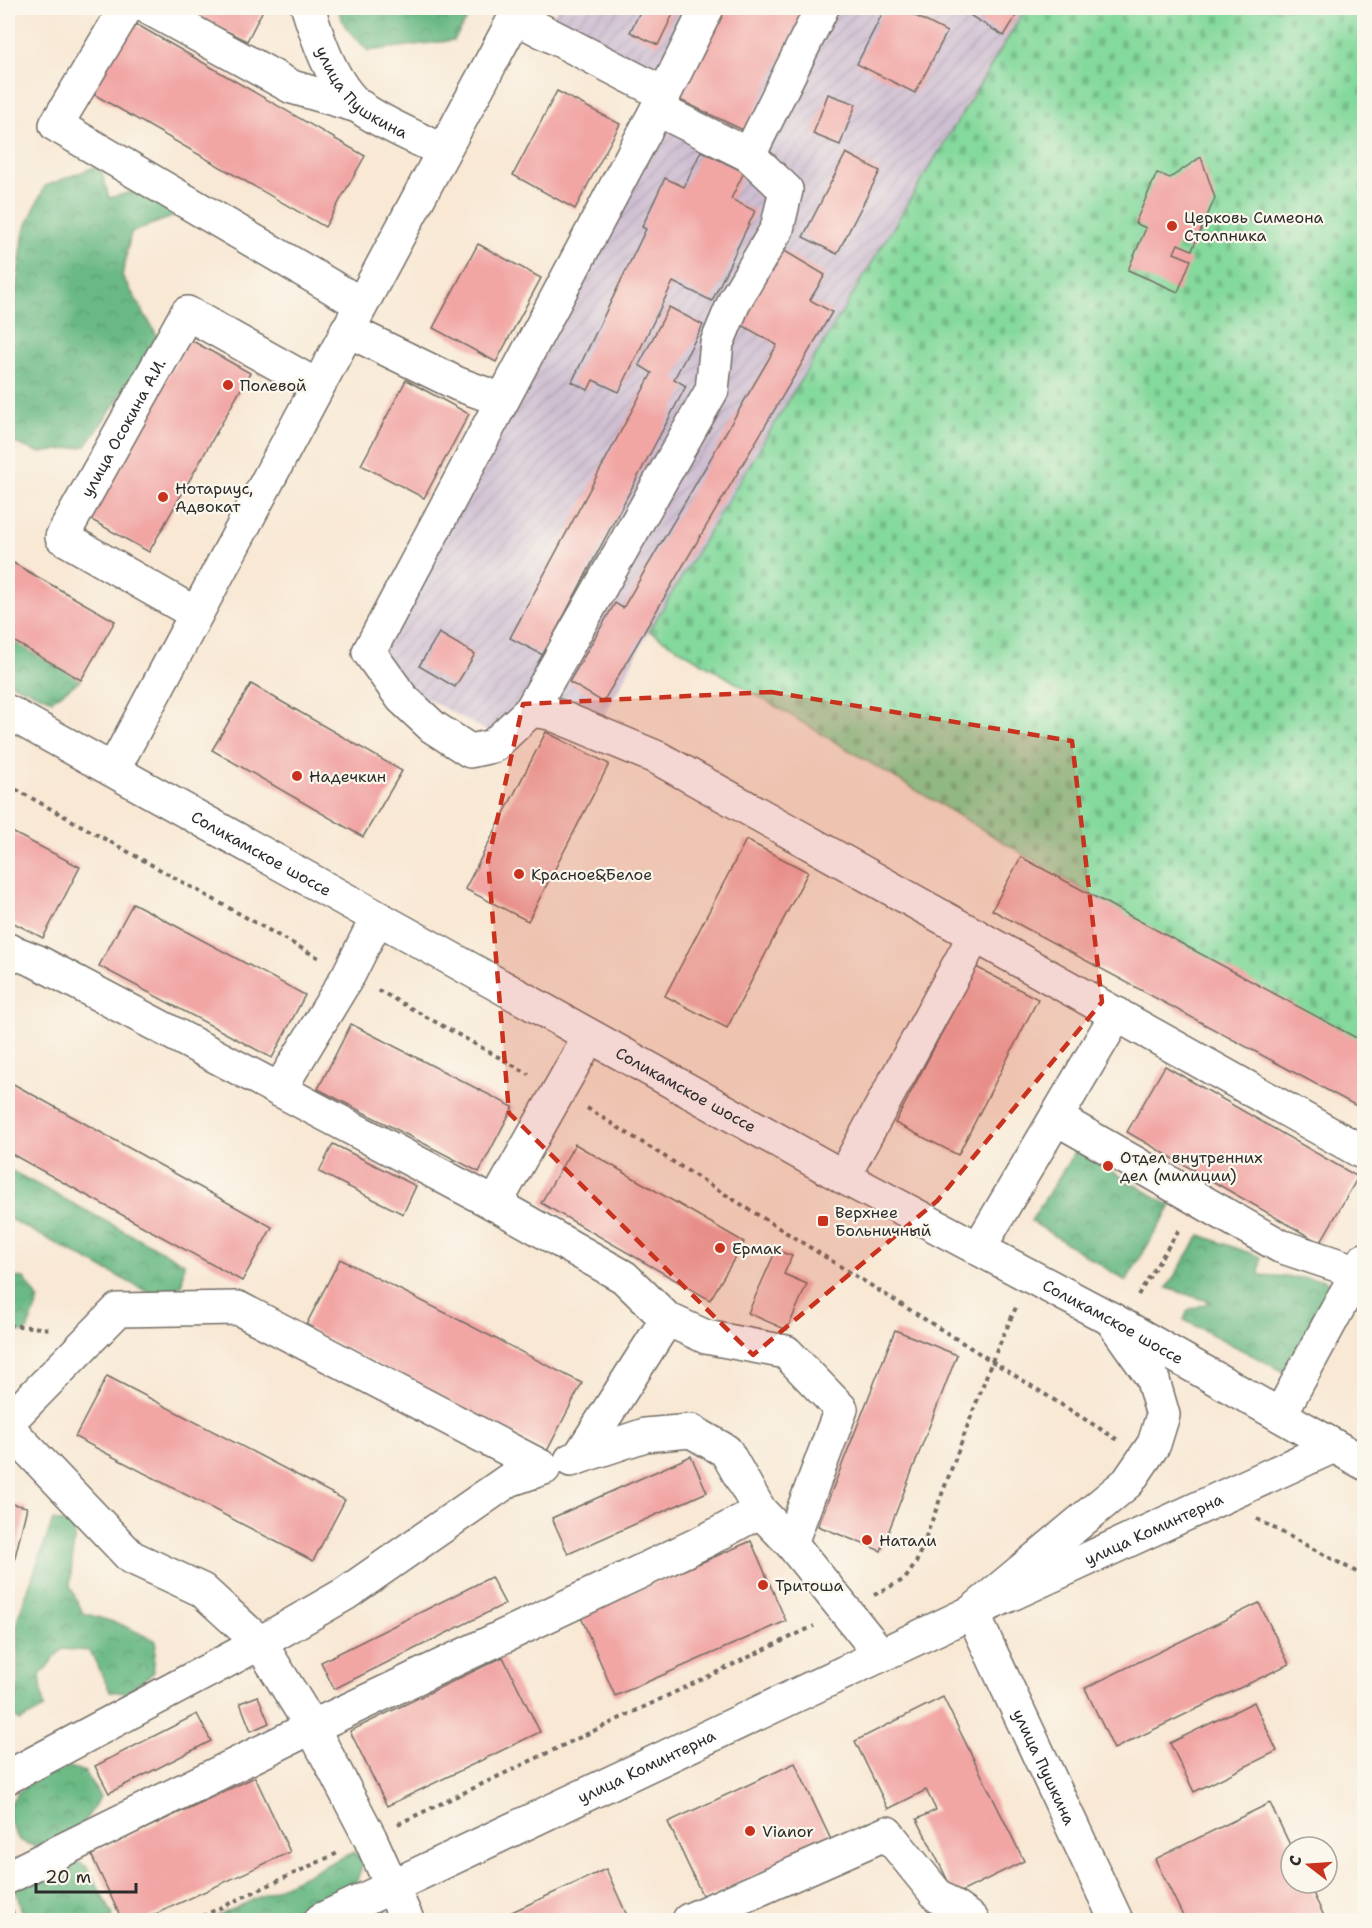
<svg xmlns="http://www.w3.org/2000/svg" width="1372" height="1928" viewBox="0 0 1372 1928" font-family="'Shantell Sans',sans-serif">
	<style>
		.industrial { fill: url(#industrial-furrows) }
		.forest { fill: url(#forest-crowns); stroke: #4b7258; stroke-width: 1.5 }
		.cemetery { fill: url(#cemetery-stones); stroke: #588264; stroke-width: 1.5 }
		.building { fill: #f1a6a4 }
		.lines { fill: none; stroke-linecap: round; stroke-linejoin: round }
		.minor-casing { stroke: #736d66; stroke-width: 36 }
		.highway-casing { stroke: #736d66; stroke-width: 36 }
		.path { stroke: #736d66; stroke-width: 4; stroke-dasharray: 4.5 4.5; stroke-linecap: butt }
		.minor { stroke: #fff; stroke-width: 33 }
		.highway { stroke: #fff; stroke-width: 33 }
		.marked { fill: #c8321e; fill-opacity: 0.2; stroke: #c8321e; stroke-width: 4.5; stroke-dasharray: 12 8; stroke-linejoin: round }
		.poi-dot { fill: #c8321e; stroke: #fbf7ec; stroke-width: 2 }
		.labels { text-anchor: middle; stroke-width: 4.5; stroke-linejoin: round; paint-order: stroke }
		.street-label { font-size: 16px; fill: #2b2b2b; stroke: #fbf7ec }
		.poi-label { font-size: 16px; fill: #2b2b2b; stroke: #fbf7ec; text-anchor: start }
	</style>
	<defs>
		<pattern id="industrial-furrows" width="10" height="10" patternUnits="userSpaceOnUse" patternTransform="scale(1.5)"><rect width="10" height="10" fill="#cebed1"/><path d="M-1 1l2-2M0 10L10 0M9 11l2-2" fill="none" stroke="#b1a3b4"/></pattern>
		<pattern id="forest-crowns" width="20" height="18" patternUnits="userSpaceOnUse" patternTransform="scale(1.5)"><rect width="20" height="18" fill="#6bb984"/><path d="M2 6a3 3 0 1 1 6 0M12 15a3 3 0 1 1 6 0" fill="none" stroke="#58976c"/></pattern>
		<pattern id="cemetery-stones" width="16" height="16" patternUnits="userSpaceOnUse" patternTransform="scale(1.5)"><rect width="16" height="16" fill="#84d99c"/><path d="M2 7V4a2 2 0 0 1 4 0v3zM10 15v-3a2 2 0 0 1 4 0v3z" fill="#72ba87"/></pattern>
	</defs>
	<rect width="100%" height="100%" fill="#fbf7ec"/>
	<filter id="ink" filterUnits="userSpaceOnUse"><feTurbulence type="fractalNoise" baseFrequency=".0167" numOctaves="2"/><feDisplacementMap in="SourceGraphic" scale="12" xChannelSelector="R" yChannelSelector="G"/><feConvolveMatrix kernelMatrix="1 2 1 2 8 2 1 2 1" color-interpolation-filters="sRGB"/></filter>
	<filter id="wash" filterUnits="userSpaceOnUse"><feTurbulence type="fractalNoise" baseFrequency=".008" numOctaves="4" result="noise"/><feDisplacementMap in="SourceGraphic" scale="24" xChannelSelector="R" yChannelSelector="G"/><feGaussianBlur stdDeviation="1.35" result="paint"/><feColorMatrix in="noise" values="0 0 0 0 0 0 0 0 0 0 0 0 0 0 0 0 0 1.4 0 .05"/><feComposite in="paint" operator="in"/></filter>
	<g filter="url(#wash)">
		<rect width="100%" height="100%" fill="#f8e8d4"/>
		<path class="industrial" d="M558 8H1026L649 631 593 737 529 696 496 736 366 666 668 87 547 26Z"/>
		<g class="forest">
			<path d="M337 8H474L454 40 368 51 345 26Z"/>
			<path d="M100 165 109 198 138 190 180 214 131 232 122 276 159 339 86 446 40 453 8 440V321L12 318 24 231 45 186Z"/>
			<path d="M8 636 81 680 52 700 8 682Z"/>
			<path d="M1076 1150 1171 1206 1126 1281 1031 1221Z"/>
			<path d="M8 1169 184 1263 182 1285 159 1298 8 1218Z"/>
			<path d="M1200 1235 1261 1257 1259 1275 1321 1279 1336 1286 1290 1375 1184 1320 1188 1310 1211 1302 1167 1288Z"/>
			<path d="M8 1277 24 1278 39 1300 26 1333 8 1330Z"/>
			<path d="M53 1520 75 1527 70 1586 83 1613 120 1624 156 1641 153 1673 126 1693 110 1691 90 1651 62 1649 40 1675 44 1708 20 1721 8 1712 18 1691 17 1620Z"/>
			<path d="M69 1767 85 1772 100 1797 81 1827 35 1847 19 1840 8 1818C7 1787 45 1775 69 1767Z"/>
			<path d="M354 1852 364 1862 356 1882 273 1920H210Z"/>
			<path d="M73 1860 86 1866 113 1915 109 1920H24L15 1886Z"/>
		</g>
		<path class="cemetery" d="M1026 8H1364V1057L649 631Z"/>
		<g id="blocks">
			<g class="building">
				<path d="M179 8H264L247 41Z"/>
				<path d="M642 8H676L658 45 630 32Z"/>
				<path d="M724 8H805L745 131 680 100Z"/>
				<path d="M885 8H900L947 32 915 93 857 64Z"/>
				<path d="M976 8H1021L1004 36 971 16Z"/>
				<path d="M129 20 365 156 325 227 88 91Z"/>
				<path d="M557 91 620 124 575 209 513 175Z"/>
				<path d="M828 94 856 104 840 145 813 134Z"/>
				<path d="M701 151 744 172 731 199 755 211 712 301 673 282 619 392 593 380 588 390 572 382 646 229 642 227 665 178 684 187Z"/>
				<path d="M846 153 880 171 837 254 803 237Z"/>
				<path d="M1201 157 1215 198 1192 250 1178 244 1174 253 1191 260 1178 292 1128 270 1146 228 1135 223 1157 173 1170 178Z"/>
				<path d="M478 244 541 278 496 362 433 328Z"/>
				<path d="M783 250 825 275 810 300 832 312 603 702 569 682 615 603 623 608 777 345 740 324Z"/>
				<path d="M669 307 703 325 674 379 686 386 543 655 510 638 652 373 639 365Z"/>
				<path d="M189 339 250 373 149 552 88 518Z"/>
				<path d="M406 380 469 414 424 498 361 465Z"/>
				<path d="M8 560 115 621 81 680 8 638Z"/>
				<path d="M439 633 475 654 455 687 419 666Z"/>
				<path d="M251 684 402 771 363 837 212 750Z"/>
				<path d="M546 732 609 764 528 921 465 889Z"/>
				<path d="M8 830 80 867 43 938 8 920Z"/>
				<path d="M746 840 808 872 727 1028 665 996Z"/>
				<path d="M1021 857 1364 1042V1110L992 910Z"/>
				<path d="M133 903 305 995 272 1058 99 966Z"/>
				<path d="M976 967 1038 999 958 1155 895 1123Z"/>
				<path d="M351 1024 513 1107 479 1172 318 1089Z"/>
				<path d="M1165 1066 1358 1177 1320 1243 1127 1132Z"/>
				<path d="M8 1081 272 1227 242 1281 8 1152Z"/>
				<path d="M333 1144 416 1186 403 1214 319 1172Z"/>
				<path d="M575 1144 744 1242 710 1300 541 1203Z"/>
				<path d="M776 1250 792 1256 784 1274 807 1284 787 1330 748 1313Z"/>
				<path d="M340 1259 582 1383 547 1451 305 1327Z"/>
				<path d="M895 1330 957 1355 881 1551 818 1526Z"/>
				<path d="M107 1376 345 1500 313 1561 75 1437Z"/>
				<path d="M691 1456 707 1492 568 1554 552 1518Z"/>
				<path d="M8 1503 27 1507 8 1586Z"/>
				<path d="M751 1541 786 1621 615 1696 580 1615Z"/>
				<path d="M491 1577 505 1604 334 1689 321 1662Z"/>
				<path d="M1259 1603 1289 1664 1114 1749 1085 1688Z"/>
				<path d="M503 1657 540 1732 387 1806 350 1731Z"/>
				<path d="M258 1696 269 1723 251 1731 240 1703Z"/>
				<path d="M943 1697 1024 1861 955 1895 917 1819 936 1810 926 1790 888 1809 855 1741Z"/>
				<path d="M1254 1702 1277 1751 1194 1792 1170 1743Z"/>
				<path d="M197 1714 211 1741 109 1793 95 1766Z"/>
				<path d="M795 1763 831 1840 704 1899 668 1822Z"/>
				<path d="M255 1777 290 1852 143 1920H122L91 1854Z"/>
				<path d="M1270 1803 1291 1847V1883H1308L1326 1920H1185L1155 1859Z"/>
				<path d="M606 1869 629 1920H494Z"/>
				<path d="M8 1900 17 1920H8Z"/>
			</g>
		</g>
	</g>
	<g filter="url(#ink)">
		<use href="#blocks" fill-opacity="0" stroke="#736d66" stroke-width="1.5"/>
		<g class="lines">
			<defs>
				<g id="minor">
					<path d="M126 8 56 125 361 304"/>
					<path d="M149 8 292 87 361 107"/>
					<path id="s1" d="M308 8C318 40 333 86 361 108 385 125 416 137 443 151"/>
					<path d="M707 8 657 109 369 652 402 698 433 727 470 751 493 746 531 710 550 713 658 758 1364 1153"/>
					<path d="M515 17 664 94"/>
					<path d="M749 155 822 8"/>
					<path d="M347 330 458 384 502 400"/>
					<path id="s2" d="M196 614 62 537 187 313 317 386"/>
					<path d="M531 710 712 390 717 343 735 300 777 229 786 190 749 155 657 109"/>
					<path d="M113 770 520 8"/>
					<path d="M8 950 36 961 495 1204 624 1277 667 1319 706 1337 786 1352 841 1409 791 1543"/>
					<path d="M279 1090 349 974 377 918"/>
					<path d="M1056 1118 1280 1246 1358 1272"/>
					<path d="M843 1177 975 935"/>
					<path d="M495 1204 589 1037"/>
					<path d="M979 1248 1117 1014"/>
					<path id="s3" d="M1111 1319 1152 1377 1163 1415 1154 1444 1128 1482 972 1612 1116 1920"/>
					<path d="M1280 1415 1364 1260"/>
					<path d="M8 1422 118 1310 238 1308 544 1468 509 1480 345 1594 260 1643 8 1777"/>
					<path d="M8 1428 131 1557 202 1590 260 1643 312 1727 370 1838 407 1920"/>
					<path d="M579 1457 645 1435 691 1431 726 1451 760 1511 791 1543 881 1655"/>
					<path d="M571 1460 579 1457 667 1319"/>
					<path d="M8 1877 312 1727 707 1540 760 1511"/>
					<path id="s4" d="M321 1920 972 1612 1334 1446"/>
					<path d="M689 1920 887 1833 938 1896 972 1920"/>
				</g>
				<g id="highway">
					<path id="s5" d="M8 712 849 1180 1111 1319 1364 1463"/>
				</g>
			</defs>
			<use href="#minor" class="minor-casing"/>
			<use href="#highway" class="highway-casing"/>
			<g class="path">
				<path d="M8 785 319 958"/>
				<path d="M378 990 529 1074"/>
				<path d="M587 1108 1118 1440"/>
				<path d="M1138 1295 1180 1228"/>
				<path d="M8 1325 52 1329"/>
				<path d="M1257 1519 1364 1576"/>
				<path d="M874 1595 905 1579 916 1563 992 1361 1017 1305"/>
				<path d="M398 1824 814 1626"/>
				<path d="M194 1920 340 1852"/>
			</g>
			<use href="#minor" class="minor"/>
			<use href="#highway" class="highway"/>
		</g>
	</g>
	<path class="marked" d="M771 692 1072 741 1102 1002 937 1201 753 1355 509 1113 488 861 523 704Z"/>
	<g class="poi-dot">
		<circle cx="1172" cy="226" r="6"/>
		<circle cx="228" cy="385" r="6"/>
		<circle cx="163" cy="497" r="6"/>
		<circle cx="297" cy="776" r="6"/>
		<circle cx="519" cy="874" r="6"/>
		<circle cx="1108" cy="1166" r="6"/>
		<rect x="817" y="1215" width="12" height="12" rx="3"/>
		<circle cx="720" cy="1248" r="6"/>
		<circle cx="867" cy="1540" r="6"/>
		<circle cx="763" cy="1585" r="6"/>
		<circle cx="750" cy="1831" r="6"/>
	</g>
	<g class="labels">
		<g class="street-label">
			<text dy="6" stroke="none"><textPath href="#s1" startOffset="104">улица Пушкина</textPath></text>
			<text dy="6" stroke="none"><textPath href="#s2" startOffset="280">улица Осокина А.И.</textPath></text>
			<text dy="6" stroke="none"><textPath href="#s5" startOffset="290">Соликамское шоссе</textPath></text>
			<text dy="6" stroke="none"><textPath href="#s5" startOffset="776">Соликамское шоссе</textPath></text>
			<text dy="6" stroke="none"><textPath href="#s5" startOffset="1262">Соликамское шоссе</textPath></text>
			<text dy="6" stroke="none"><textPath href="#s4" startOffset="920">улица Коминтерна</textPath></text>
			<text dy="6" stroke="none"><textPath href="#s3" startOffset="561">улица Пушкина</textPath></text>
			<text dy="6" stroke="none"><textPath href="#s4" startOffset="360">улица Коминтерна</textPath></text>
		</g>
		<g class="poi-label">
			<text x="1184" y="223">Церковь Симеона<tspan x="1184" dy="18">Столпника</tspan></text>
			<text x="240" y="391">Полевой</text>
			<text x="175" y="494">Нотариус,<tspan x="175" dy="18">Адвокат</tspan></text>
			<text x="309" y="782">Надечкин</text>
			<text x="531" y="880">Красное&amp;Белое</text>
			<text x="1120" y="1163">Отдел внутренних<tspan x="1120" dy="18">дел (милиции)</tspan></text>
			<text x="835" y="1218">Верхнее<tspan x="835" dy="18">Больничный</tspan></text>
			<text x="732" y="1254">Ермак</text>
			<text x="879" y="1546">Натали</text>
			<text x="775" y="1591">Тритоша</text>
			<text x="762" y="1837">Vianor</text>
		</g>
	</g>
	<rect width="1372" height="1928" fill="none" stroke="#fbf7ec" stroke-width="30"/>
	<g transform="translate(1309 1865) rotate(287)"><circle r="28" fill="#fbf7ec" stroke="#a8a59f" stroke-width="1.5"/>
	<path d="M0-4.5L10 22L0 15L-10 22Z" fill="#c8321e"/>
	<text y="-9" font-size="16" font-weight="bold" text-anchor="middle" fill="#2b2b2b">С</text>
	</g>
	<path d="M36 1883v9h100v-9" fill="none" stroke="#2b2b2b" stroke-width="3"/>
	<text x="45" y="1883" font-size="18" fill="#2b2b2b" stroke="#fbf7ec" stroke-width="4.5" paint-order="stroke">20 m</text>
</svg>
